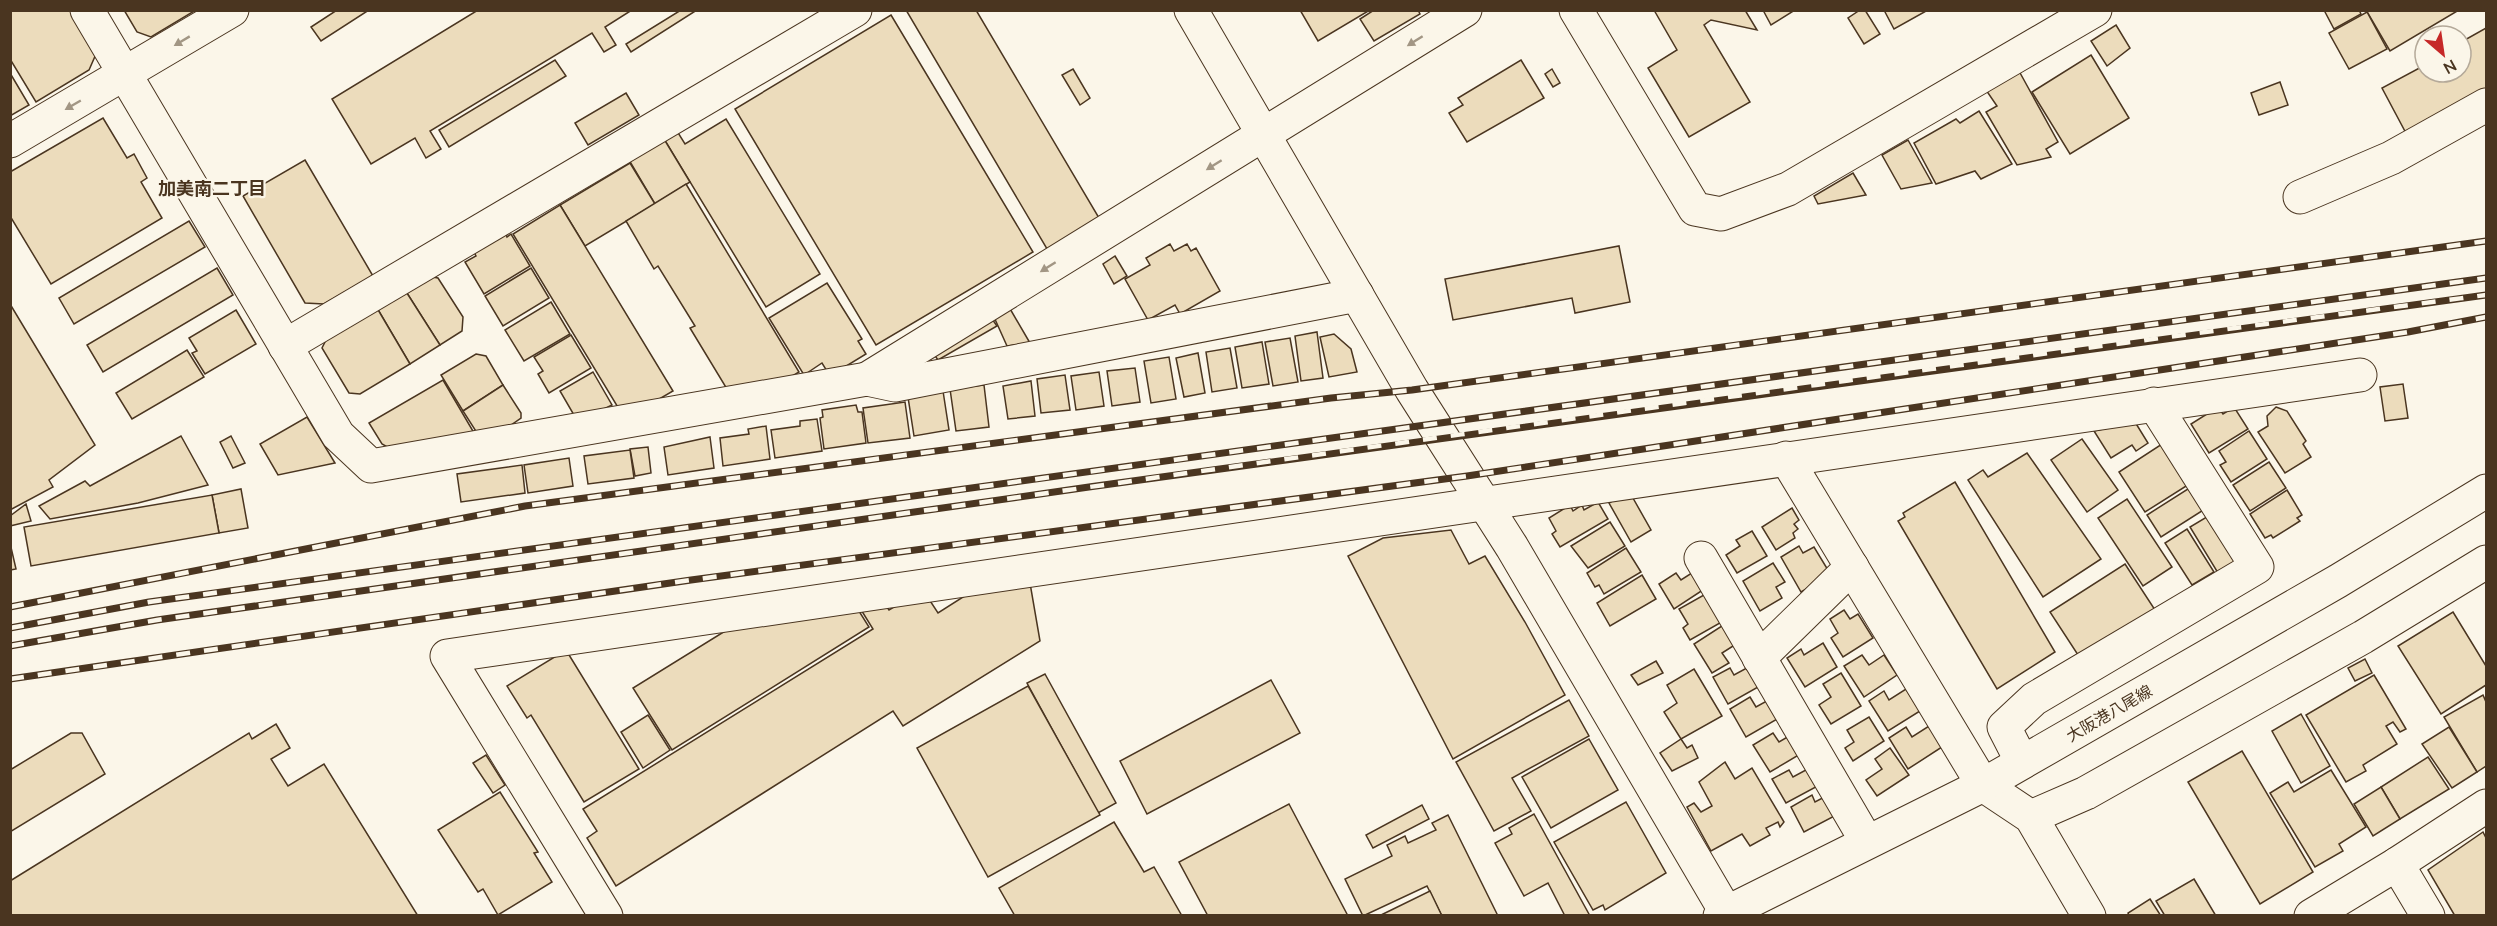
<svg xmlns="http://www.w3.org/2000/svg" width="2497" height="926" viewBox="0 0 2497 926" font-family="'Nunito Sans','Noto Sans JP',sans-serif">
	<style>
		.building { fill: #ecdcbc; stroke: #4a3520; stroke-width: 1.5 }
		.lines { fill: none; stroke-linecap: round; stroke-linejoin: round }
		.street-casing { stroke: #4a3520; stroke-width: 35 }
		.secondary-casing { stroke: #4a3520; stroke-width: 35 }
		.primary-casing { stroke: #4a3520; stroke-width: 35 }
		.street { stroke: #fbf6e9; stroke-width: 33 }
		.secondary { stroke: #fbf6e9; stroke-width: 33 }
		.primary { stroke: #fbf6e9; stroke-width: 33 }
		.rail-casing { stroke: #4a3520; stroke-width: 7 }
		.rail { stroke: #fbf6e9; stroke-width: 4.5; stroke-dasharray: 14; stroke-linecap: butt }
		.oneway { fill: #a29684 }
		.labels { text-anchor: middle; stroke-width: 4.5; stroke-linejoin: round; paint-order: stroke }
		.street-label { font-size: 16px; fill: #4a3520; stroke: #fbf6e9 }
		.neighbourhood-label { font-size: 18px; font-weight: bold; fill: #4a3520; stroke: #fbf6e9 }
	</style>
	<rect width="100%" height="100%" fill="#fbf6e9"/>
	<g class="building">
		<path d="M10 10H70L96 54 89 70 36 102 10 59Z"/>
		<path d="M124 10H196L151 37 137 32Z"/>
		<path d="M337 10H369L321 41 311 27Z"/>
		<path d="M478 10H632L605 27 616 45 604 52 592 33 430 131 441 149 426 158 415 138 371 164 332 99Z"/>
		<path d="M681 10H697L631 52 626 44Z"/>
		<path d="M906 10H976L1102 223 1050 254Z"/>
		<path d="M1300 10H1370L1318 41Z"/>
		<path d="M1374 10H1418L1420 14 1374 41 1360 19Z"/>
		<path d="M1654 10H1745L1757 30 1711 20 1704 25 1750 102 1689 137 1648 68 1677 50Z"/>
		<path d="M1763 10H1795L1771 25Z"/>
		<path d="M1860 10H1865L1880 34 1864 44 1848 18Z"/>
		<path d="M1884 10H1928L1894 29Z"/>
		<path d="M2324 10H2359L2361 14 2334 29Z"/>
		<path d="M2366 10H2459L2390 51Z"/>
		<path d="M2367 12 2387 49 2349 69 2329 33Z"/>
		<path d="M891 15 1033 252 876 345 735 109Z"/>
		<path d="M2116 25 2130 48 2107 66 2091 41Z"/>
		<path d="M2486 28V91L2407 135 2382 88 2425 65V72H2461L2463 41Z"/>
		<path d="M2091 55 2129 118 2070 154 2032 92Z"/>
		<path d="M555 60 566 76 449 147 439 130Z"/>
		<path d="M1521 60 1544 98 1467 142 1449 113 1463 105 1458 98Z"/>
		<path d="M1073 69 1090 98 1080 105 1062 75Z"/>
		<path d="M1552 69 1560 83 1553 87 1545 74Z"/>
		<path d="M2019 71 2058 142 2046 149 2051 157 2017 165 1986 112 1997 106 1986 90Z"/>
		<path d="M10 73 29 105 10 116Z"/>
		<path d="M2280 82 2288 105 2259 115 2251 93Z"/>
		<path d="M626 93 639 115 588 145 575 123Z"/>
		<path d="M1979 111 2012 164 1981 179 1975 171 1936 184 1914 143 1956 119 1960 123Z"/>
		<path d="M103 118 127 158 134 154 147 178 141 182 162 218 51 284 10 216V172Z"/>
		<path d="M726 119 820 274 766 307 664 139 677 131 685 144Z"/>
		<path d="M664 139 690 182 655 204 629 160Z"/>
		<path d="M1908 140 1932 183 1901 189 1882 155Z"/>
		<path d="M305 160 373 276 324 304 305 303 243 196Z"/>
		<path d="M630 163 655 204 585 246 560 205Z"/>
		<path d="M1853 173 1866 195 1818 204 1814 196Z"/>
		<path d="M686 184 799 372 756 398 733 399 690 328 695 326 658 266 654 269 626 221Z"/>
		<path d="M560 205 673 391 625 419 513 234Z"/>
		<path d="M189 221 205 247 74 324 59 298Z"/>
		<path d="M505 231 507 237 511 234 530 266 484 294 465 262 476 256 473 250Z"/>
		<path d="M1170 244 1174 251 1187 244 1191 251 1196 248 1220 291 1180 314 1175 305 1148 320 1125 279 1150 265 1146 258Z"/>
		<path d="M1619 246 1630 302 1575 313 1572 298 1453 320 1445 279Z"/>
		<path d="M1115 256 1127 276 1114 284 1103 264Z"/>
		<path d="M217 268 233 295 103 372 87 345Z"/>
		<path d="M531 268 549 298 503 326 485 296Z"/>
		<path d="M427 276 438 278 463 317 462 331 440 345 405 290Z"/>
		<path d="M827 283 862 339 858 341 866 354 830 376 822 363 804 375 769 318Z"/>
		<path d="M405 290 440 345 410 364 377 308Z"/>
		<path d="M551 302 570 334 524 361 505 330Z"/>
		<path d="M10 304 95 445 49 480 53 487 10 510Z"/>
		<path d="M1009 307 1030 343 1007 346 994 317Z"/>
		<path d="M377 308 410 364 360 394 349 393 322 348 326 340Z"/>
		<path d="M236 310 256 344 205 374 192 353 197 351 189 338Z"/>
		<path d="M990 316 997 326 938 360 931 350Z"/>
		<path d="M1317 332 1323 378 1301 381 1295 336Z"/>
		<path d="M1334 334 1351 349 1357 372 1329 377 1320 337Z"/>
		<path d="M571 335 591 368 549 393 538 374 543 371 534 357Z"/>
		<path d="M1290 338 1298 382 1273 386 1265 342Z"/>
		<path d="M1262 342 1269 384 1242 388 1235 347Z"/>
		<path d="M1230 348 1237 388 1212 392 1206 352Z"/>
		<path d="M187 350 204 377 132 419 116 393Z"/>
		<path d="M1198 353 1205 393 1184 397 1176 358Z"/>
		<path d="M476 354 486 356 503 385 463 411 441 375Z"/>
		<path d="M1169 357 1176 399 1151 403 1144 361Z"/>
		<path d="M1135 368 1140 402 1112 406 1107 371Z"/>
		<path d="M593 372 612 405 578 422 560 391Z"/>
		<path d="M1099 372 1104 406 1076 410 1071 376Z"/>
		<path d="M1065 375 1070 410 1041 413 1037 379Z"/>
		<path d="M443 380 477 438 398 453 382 444 369 423Z"/>
		<path d="M1031 381 1035 416 1008 419 1003 386Z"/>
		<path d="M2403 384 2408 418 2385 421 2380 387Z"/>
		<path d="M503 385 521 413V418L498 434 479 436 463 411Z"/>
		<path d="M984 385 989 427 956 431 950 389Z"/>
		<path d="M943 391 949 430 914 436 908 397Z"/>
		<path d="M905 402 910 438 868 443 863 408Z"/>
		<path d="M856 405 858 412H862L866 443 824 449 820 418 823 417 822 410Z"/>
		<path d="M2218 407 2223 414 2234 407 2248 429 2209 453 2191 424Z"/>
		<path d="M2276 407 2287 411 2306 441 2303 444 2311 457 2285 473 2258 432 2268 426 2267 416Z"/>
		<path d="M307 417 335 463 278 475 260 444Z"/>
		<path d="M817 419 822 451 775 458 771 430 800 426V421Z"/>
		<path d="M2135 422 2148 443 2136 451 2132 445 2111 458 2094 431Z"/>
		<path d="M766 426 770 459 723 466 720 438 749 434 748 429Z"/>
		<path d="M2249 431 2267 459 2231 482 2220 465 2226 462 2219 451Z"/>
		<path d="M181 436 208 485 138 503 50 519 39 506 85 481 90 486Z"/>
		<path d="M231 436 245 463 233 468 220 442Z"/>
		<path d="M710 437 714 468 668 475 664 447Z"/>
		<path d="M2082 439 2118 490 2087 512 2051 460Z"/>
		<path d="M2162 444 2191 483 2145 512 2119 472Z"/>
		<path d="M648 447 651 473 635 476 630 449Z"/>
		<path d="M630 450 634 478 588 484 584 456Z"/>
		<path d="M2027 453 2101 559 2043 597 1968 480 1983 470 1988 477Z"/>
		<path d="M569 458 573 486 528 493 524 465Z"/>
		<path d="M2269 462 2286 488 2250 511 2233 485Z"/>
		<path d="M522 465 525 493 461 502 457 474Z"/>
		<path d="M1955 482 2055 652 1997 689 1898 521 1905 517 1903 513Z"/>
		<path d="M2191 487 2205 509 2161 537 2147 515Z"/>
		<path d="M241 489 248 528 219 533 212 495Z"/>
		<path d="M2287 490 2302 515 2297 518 2300 521 2273 538 2271 535 2265 538 2250 514Z"/>
		<path d="M1629 491 1651 530 1631 542 1609 503Z"/>
		<path d="M212 495 219 533 31 566 24 527Z"/>
		<path d="M2127 499 2172 567 2143 586 2098 518Z"/>
		<path d="M1598 502 1608 519 1560 547 1552 534 1556 531 1549 518 1570 505 1573 511 1582 505 1584 510Z"/>
		<path d="M26 504 31 521 10 526V516Z"/>
		<path d="M1792 508 1799 520 1794 524 1798 529 1793 533 1795 538 1776 550 1762 527Z"/>
		<path d="M2210 515 2235 562 2218 573 2190 527Z"/>
		<path d="M1610 522 1625 546 1588 568 1571 546Z"/>
		<path d="M2187 529 2214 572 2192 585 2165 543Z"/>
		<path d="M1451 530 1469 564 1485 556 1525 622 1565 695 1453 759 1348 556 1383 538Z"/>
		<path d="M1752 531 1767 556 1737 573 1726 555 1740 546 1736 540Z"/>
		<path d="M10 543 16 569 10 570Z"/>
		<path d="M1799 546 1803 553 1814 547 1831 575 1801 592 1781 557Z"/>
		<path d="M1626 548 1641 572 1604 594 1599 585 1595 587 1587 573Z"/>
		<path d="M1773 563 1785 582 1776 587 1782 598 1760 611 1743 581Z"/>
		<path d="M2125 564 2157 613 2080 658 2050 612Z"/>
		<path d="M1698 569 1709 586 1674 609 1659 584 1676 573 1681 580Z"/>
		<path d="M1642 575 1656 599 1610 626 1597 603Z"/>
		<path d="M985 583H1030L1040 641 903 726 893 711 616 886 587 838 597 831 583 809 873 629 855 600 880 597 889 610 923 590 938 613Z"/>
		<path d="M1711 591 1727 619 1690 640 1683 628 1688 624 1679 609Z"/>
		<path d="M852 600 869 627 672 750 633 688 751 615Z"/>
		<path d="M1844 610 1850 619 1858 614 1873 638 1843 657 1831 638 1838 633 1830 619Z"/>
		<path d="M2453 612 2486 666V685L2441 714 2398 646Z"/>
		<path d="M1728 622 1741 641 1722 653 1729 663 1712 673 1694 644Z"/>
		<path d="M1823 643 1837 667 1805 687 1787 658 1801 649 1804 655Z"/>
		<path d="M566 650 639 769 584 802 531 715 527 718 507 686Z"/>
		<path d="M1862 655 1869 665 1884 655 1897 675 1864 697 1844 666Z"/>
		<path d="M2365 659 2372 673 2355 681 2348 668Z"/>
		<path d="M1656 661 1663 673 1638 685 1631 675Z"/>
		<path d="M1756 663 1767 682 1728 704 1713 677 1730 668 1734 675Z"/>
		<path d="M1694 669 1722 716 1681 739 1664 712 1677 703 1667 685Z"/>
		<path d="M1841 673 1861 706 1831 724 1819 705 1831 697 1823 684Z"/>
		<path d="M1045 674 1116 803 1098 813 1027 683Z"/>
		<path d="M2374 675 2406 729 2400 732 2393 722 2386 726 2397 744 2363 765 2366 771 2346 782 2306 715Z"/>
		<path d="M1271 680 1300 733 1147 814 1120 761Z"/>
		<path d="M1028 686 1100 815 988 877 917 748Z"/>
		<path d="M1906 689 1920 711 1888 731 1869 701 1884 691 1889 700Z"/>
		<path d="M2483 695 2486 702V766L2477 772 2444 717Z"/>
		<path d="M1750 697 1756 707 1774 697 1784 715 1746 737 1730 709Z"/>
		<path d="M1569 700 1589 736 1512 778 1531 811 1494 831 1456 762Z"/>
		<path d="M2301 714 2330 766 2301 783 2272 731Z"/>
		<path d="M648 715 670 750 643 768 621 732Z"/>
		<path d="M1869 717 1884 741 1853 761 1845 748 1854 742 1847 730Z"/>
		<path d="M276 724 290 748 271 759 288 786 324 764 418 916H10V881L249 733 252 739Z"/>
		<path d="M1929 726 1942 747 1908 769 1889 738 1906 727 1912 737Z"/>
		<path d="M2449 727 2477 772 2452 788 2422 744Z"/>
		<path d="M1796 732 1807 750 1770 772 1753 745 1773 733 1779 742Z"/>
		<path d="M71 733H82L105 774 10 832V770Z"/>
		<path d="M1589 739 1618 790 1551 828 1522 777Z"/>
		<path d="M1681 739 1687 748 1692 745 1698 758 1672 771 1660 753Z"/>
		<path d="M1890 748 1909 775 1877 796 1866 780 1882 769 1875 759Z"/>
		<path d="M2242 751 2313 872 2260 904 2188 782Z"/>
		<path d="M486 755 505 785 493 793 473 763Z"/>
		<path d="M2428 757 2449 789 2400 819 2381 787Z"/>
		<path d="M1725 762 1735 779 1752 768 1784 822 1780 827 1778 822 1766 828 1770 835 1750 846 1742 834 1711 851 1687 807 1694 803 1701 812 1712 806 1699 782Z"/>
		<path d="M1817 764 1827 781 1786 803 1772 779 1789 770 1793 777Z"/>
		<path d="M2331 770 2366 827 2339 844 2343 851 2315 867 2270 793 2288 782 2294 792Z"/>
		<path d="M2381 787 2400 819 2373 836 2354 804Z"/>
		<path d="M500 792 538 852 534 853 552 882 498 915 483 889 478 892 438 830Z"/>
		<path d="M1834 792 1844 811 1804 832 1791 807 1812 795 1815 802Z"/>
		<path d="M1626 802 1666 873 1605 910 1603 905 1593 910 1554 842Z"/>
		<path d="M1289 804 1348 916H1208L1179 862Z"/>
		<path d="M1422 805 1429 819 1373 848 1366 835Z"/>
		<path d="M1534 814 1590 916H1565L1548 883 1524 896 1495 843 1512 834 1509 828Z"/>
		<path d="M1448 815 1498 916H1442L1427 886 1363 916 1345 879 1392 856 1387 845 1405 836 1408 843 1436 830 1432 823Z"/>
		<path d="M1114 822 1144 872 1154 867 1182 916H1015L999 888Z"/>
		<path d="M2483 832 2486 838V916H2455L2428 870Z"/>
		<path d="M2194 879 2216 916H2165L2156 901Z"/>
		<path d="M1430 891 1442 916H1379Z"/>
		<path d="M2150 899 2161 916H2129L2128 913Z"/>
	</g>
	<g class="lines">
		<defs>
			<g id="street">
				<path d="M87 10 338 435 371 466 867 379 895 385 1357 295"/>
				<path d="M1576 10 1695 209 1721 214 1788 189 2095 10"/>
				<path d="M10 141 232 10"/>
				<path d="M2300 197 2391 158 2486 105"/>
				<path d="M285 346 855 10"/>
				<path d="M867 379 1465 10"/>
				<path d="M1786 458 1983 785 2031 817 2089 916"/>
				<path d="M1701 558 1867 842"/>
				<path d="M1759 658 1852 567"/>
				<path d="M2022 762 2004 727 2034 699 2257 567 2154 404"/>
				<path d="M2031 817 2086 793 2363 637 2486 562"/>
				<path d="M2397 864 2428 916"/>
				<path d="M606 916 447 656 2360 375"/>
				<path d="M2311 916 2397 864 2486 806"/>
			</g>
			<path id="secondary" d="M1191 10 1412 390 1512 547 1726 912"/>
			<path id="primary" d="M1720 916 1983 785 2338 581 2486 491"/>
		</defs>
		<use href="#street" class="street-casing"/>
		<use href="#secondary" class="secondary-casing"/>
		<use href="#primary" class="primary-casing"/>
		<use href="#street" class="street"/>
		<use href="#secondary" class="secondary"/>
		<use href="#primary" class="primary"/>
		<defs>
			<g id="rail">
				<path d="M10 607 525 506 1331 398 1412 390 2486 241"/>
				<path d="M10 628 149 602 2486 278"/>
				<path d="M10 646 157 620C933 510 1709 396 2486 295"/>
				<path d="M10 679 691 580 1467 476 2408 332 2486 317"/>
			</g>
		</defs>
		<use href="#rail" class="rail-casing"/>
		<use href="#rail" class="rail"/>
	</g>
	<defs><path id="oneway-solid" d="M-6-.8H1V-3.2L6.5 0L1 3.2V.8H-6Z" transform="scale(1.5)"/></defs>
	<g class="oneway">
		<use href="#oneway-solid" transform="translate(182 41) rotate(149)"/>
		<use href="#oneway-solid" transform="translate(1415 41) rotate(148)"/>
		<use href="#oneway-solid" transform="translate(73 105) rotate(150)"/>
		<use href="#oneway-solid" transform="translate(1214 165) rotate(148)"/>
		<use href="#oneway-solid" transform="translate(1048 267) rotate(148)"/>
	</g>
	<g class="labels">
		<g class="street-label">
			<text transform="translate(2109 713) rotate(-30)" y="6">大阪港八尾線</text>
		</g>
		<g class="neighbourhood-label">
			<text x="212" y="195">加美南二丁目</text>
		</g>
	</g>
	<rect width="2497" height="926" fill="none" stroke="#4a3520" stroke-width="24"/>
	<g transform="translate(2443 54) rotate(151)"><circle r="28" fill="#fbf6e9" stroke="#b4a999" stroke-width="1.5"/>
	<path d="M0-4.5L10 22L0 15L-10 22Z" fill="#c62828"/>
	<text y="-9" font-size="16" font-weight="bold" text-anchor="middle" fill="#4a3520">N</text>
	</g>
</svg>
